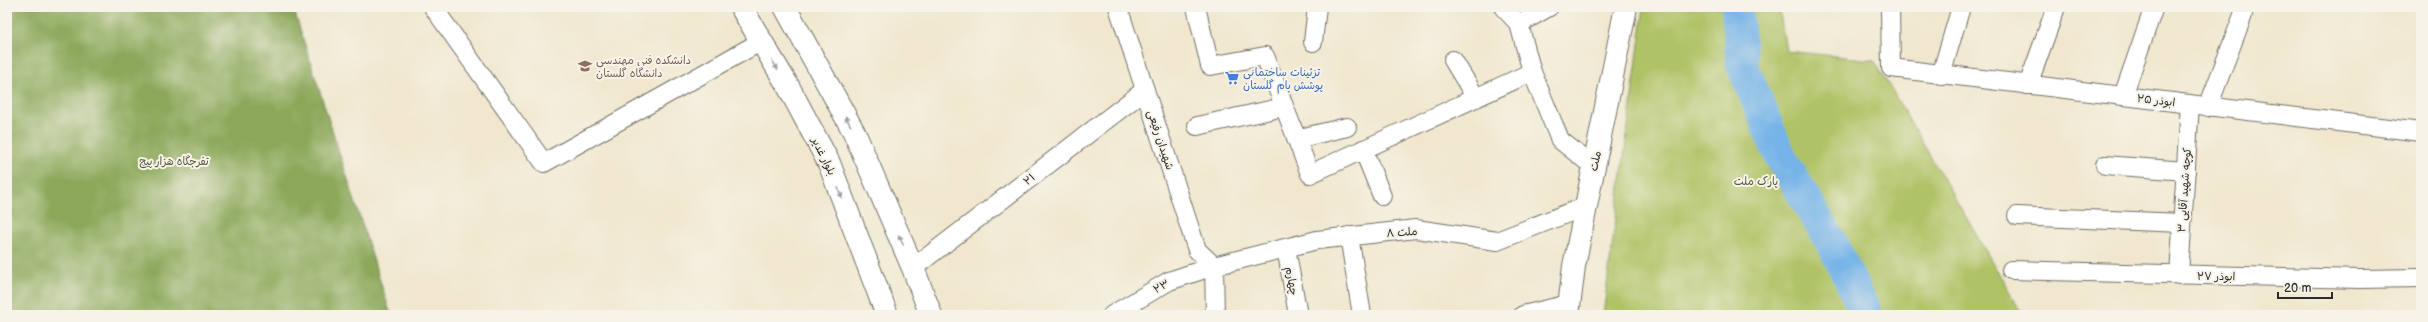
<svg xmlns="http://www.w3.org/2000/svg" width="2428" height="322" viewBox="0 0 2428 322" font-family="'Balsamiq Sans','Playpen Sans Arabic',sans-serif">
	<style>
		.green { fill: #afc265; stroke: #6d7648 }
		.forest { fill: #8ba85a; stroke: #5b6a42 }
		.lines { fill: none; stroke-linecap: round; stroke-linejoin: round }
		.river { stroke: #75b3e8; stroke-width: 32 }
		.minor-casing { stroke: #706d64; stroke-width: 20 }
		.secondary-casing { stroke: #706d64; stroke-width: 24 }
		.primary-casing { stroke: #706d64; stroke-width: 24 }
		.minor { stroke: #fff; stroke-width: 18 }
		.secondary { stroke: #fff; stroke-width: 22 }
		.primary { stroke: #fff; stroke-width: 22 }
		.oneway { fill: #a0a0a0 }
		.labels { text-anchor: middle; stroke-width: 4; stroke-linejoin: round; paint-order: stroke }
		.education-label { font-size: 11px; fill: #785e54; stroke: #f7f3e8; text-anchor: start }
		.shop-label { font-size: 11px; fill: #366cbe; stroke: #f7f3e8; text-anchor: start }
		.street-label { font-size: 11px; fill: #2b2b2b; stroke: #f7f3e8 }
		.park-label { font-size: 11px; fill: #53583c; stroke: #f7f3e8 }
	</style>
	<rect width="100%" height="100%" fill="#f7f3e8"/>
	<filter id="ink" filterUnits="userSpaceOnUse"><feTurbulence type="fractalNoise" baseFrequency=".025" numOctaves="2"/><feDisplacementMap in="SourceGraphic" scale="8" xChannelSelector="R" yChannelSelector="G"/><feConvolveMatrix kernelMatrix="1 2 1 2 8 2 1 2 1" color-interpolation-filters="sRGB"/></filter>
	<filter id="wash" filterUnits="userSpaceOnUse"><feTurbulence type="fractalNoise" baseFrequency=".012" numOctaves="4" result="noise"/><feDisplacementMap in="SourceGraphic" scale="16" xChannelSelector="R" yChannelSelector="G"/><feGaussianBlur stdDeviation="0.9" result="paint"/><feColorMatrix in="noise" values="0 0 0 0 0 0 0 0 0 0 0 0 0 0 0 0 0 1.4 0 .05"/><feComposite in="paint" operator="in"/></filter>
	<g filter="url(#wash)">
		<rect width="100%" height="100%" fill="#f0e7ce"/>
		<path class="green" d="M1644 7H1779L1786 51 1874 60 2022 313 2027 315H1603Z"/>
		<path class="forest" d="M7 7H293L391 315H7Z"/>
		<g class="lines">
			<path class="river" d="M1737 7 1742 65 1781 158 1833 245 1867 315"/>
		</g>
	</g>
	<g filter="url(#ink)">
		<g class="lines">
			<defs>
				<g id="minor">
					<path d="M433 7 544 163 760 42"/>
					<path d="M1118 7 1197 250 1214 266"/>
					<path d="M1196 7 1210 66 1265 56 1310 174 1532 72"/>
					<path d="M1503 7 1519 24 1532 72 1560 140 1594 167"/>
					<path d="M1890 7 1891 68 2421 132"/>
					<path d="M1519 24 1549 7"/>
					<path d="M1313 42 1317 7"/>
					<path d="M1453 60 1476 98"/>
					<path d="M1941 75 1961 7"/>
					<path d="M2028 85 2056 7"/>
					<path d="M2123 96 2154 7"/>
					<path d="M2208 107 2243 15"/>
					<path d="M1197 126 1284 107"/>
					<path d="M1296 139 1347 127"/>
					<path d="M1363 149 1382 196"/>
					<path d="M2105 165 2186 171"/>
					<path d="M2017 216 2182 223"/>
					<path d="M1349 236 1362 315"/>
					<path d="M1286 248 1298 315"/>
					<path d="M1214 266 1215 315"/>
					<path d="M913 268 1145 90"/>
					<path d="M2011 270 2360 279 2421 278"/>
					<path d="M2179 275 2190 104"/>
					<path d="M1112 315 1169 281 1214 266 1317 240 1416 229 1497 241 1586 206"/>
					<path d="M1523 315 1569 304"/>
				</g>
				<path id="secondary" d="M1568 315 1574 266 1626 7"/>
				<g id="primary">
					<path d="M741 7 788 86 829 163 887 315"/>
					<path d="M785 7 854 132 913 268 931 315"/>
				</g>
			</defs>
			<use href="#minor" class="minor-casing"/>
			<use href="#secondary" class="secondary-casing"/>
			<use href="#primary" class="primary-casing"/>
			<use href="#minor" class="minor"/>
			<use href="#secondary" class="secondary"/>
			<use href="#primary" class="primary"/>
		</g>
		<defs><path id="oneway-solid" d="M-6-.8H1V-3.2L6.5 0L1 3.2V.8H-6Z"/></defs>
		<g class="oneway">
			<use href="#oneway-solid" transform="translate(775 65) rotate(58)"/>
			<use href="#oneway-solid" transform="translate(848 121) rotate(-119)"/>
			<use href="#oneway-solid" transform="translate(840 193) rotate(69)"/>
			<use href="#oneway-solid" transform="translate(901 240) rotate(-114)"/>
		</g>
	</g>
	<defs>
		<symbol id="university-bare" viewBox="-9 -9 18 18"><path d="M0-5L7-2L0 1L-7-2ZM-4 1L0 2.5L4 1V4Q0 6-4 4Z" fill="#8d6e63" stroke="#f7f3e8" stroke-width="2.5" paint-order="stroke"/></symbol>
		<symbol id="supermarket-bare" viewBox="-9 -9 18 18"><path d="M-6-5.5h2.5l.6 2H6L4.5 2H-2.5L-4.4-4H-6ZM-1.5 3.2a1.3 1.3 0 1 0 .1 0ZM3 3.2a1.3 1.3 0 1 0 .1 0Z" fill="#3f7fe0" stroke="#f7f3e8" stroke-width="2.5" paint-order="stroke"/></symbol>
	</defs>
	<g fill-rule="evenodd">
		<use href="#university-bare" x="575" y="56" width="20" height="20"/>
		<use href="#supermarket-bare" x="1222" y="68" width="20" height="20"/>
	</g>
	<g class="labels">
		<g class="education-label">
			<text x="596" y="64">دانشکده فنی مهندسی<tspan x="596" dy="13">دانشگاه گلستان</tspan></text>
		</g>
		<g class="shop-label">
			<text x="1243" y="76">تزئینات ساختمانی<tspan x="1243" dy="13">پوشش بام گلستان</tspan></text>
		</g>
		<g class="street-label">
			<text transform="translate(2156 100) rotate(7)" y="4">ابوذر ۲۵</text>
			<text transform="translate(1161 140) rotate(72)" y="4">شهیدان رفیعی</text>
			<text transform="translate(824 156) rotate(64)" y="4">بلوار غدیر</text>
			<text transform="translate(1595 161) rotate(-78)" y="4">ملت</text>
			<text transform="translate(1029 179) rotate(-38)" y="4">۲۱</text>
			<text transform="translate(2184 190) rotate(-86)" y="4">کوچه شهید آقایی ۳</text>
			<text transform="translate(1402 232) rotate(-4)" y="4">۸ ملت</text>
			<text transform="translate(2216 276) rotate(1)" y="4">ابوذر ۲۷</text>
			<text transform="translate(1292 281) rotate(80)" y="4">چهارم</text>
			<text transform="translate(1161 286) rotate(-29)" y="4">۲۳</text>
		</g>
		<g class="park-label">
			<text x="174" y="165">تفرجگاه هزار پیچ</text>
			<text x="1756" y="185">پارک ملت</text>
		</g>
	</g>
	<rect width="2428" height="322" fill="none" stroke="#f7f3e8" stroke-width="24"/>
	<path d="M2278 292v6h54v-6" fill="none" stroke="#2b2b2b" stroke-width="2"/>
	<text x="2284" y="292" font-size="12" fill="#2b2b2b" stroke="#f7f3e8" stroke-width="3" paint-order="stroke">20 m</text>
</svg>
